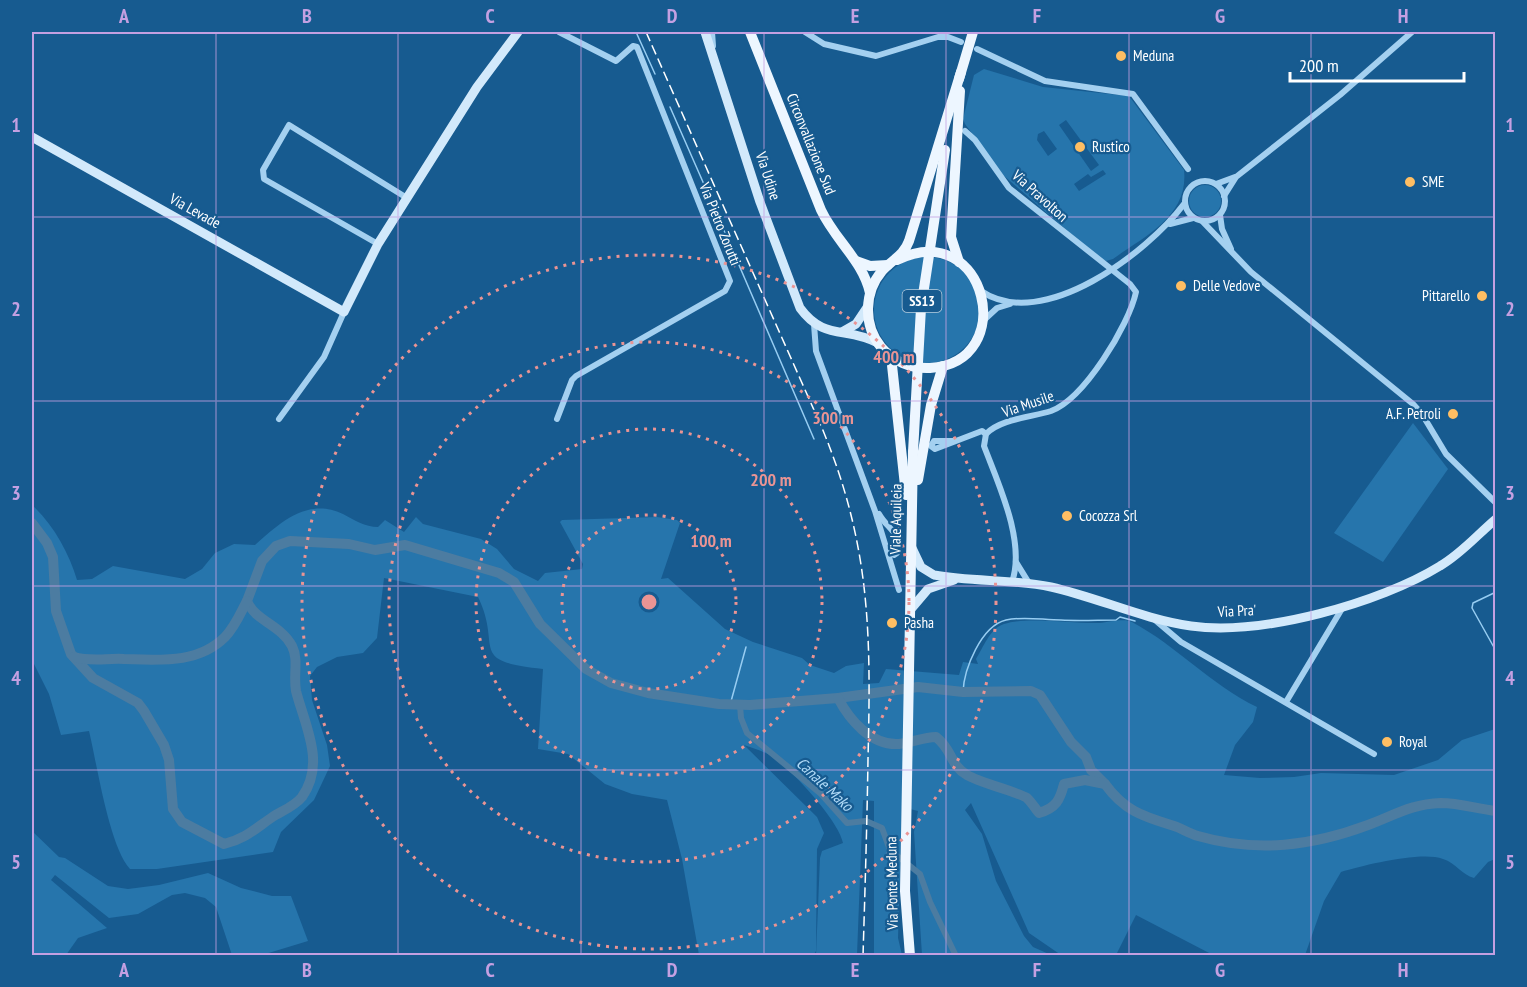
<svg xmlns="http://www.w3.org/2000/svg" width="1527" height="987" viewBox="0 0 1527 987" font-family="'PT Sans Narrow',sans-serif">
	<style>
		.green { fill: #2675ac; fill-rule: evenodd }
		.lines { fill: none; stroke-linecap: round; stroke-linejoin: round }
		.stream { stroke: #97cdf2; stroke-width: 1.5 }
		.canal { stroke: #4c7ca1; stroke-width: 6 }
		.river { stroke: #4c7ca1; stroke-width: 10 }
		.street { stroke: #a4d0f0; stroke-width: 6 }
		.secondary { stroke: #d2e9fb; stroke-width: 9 }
		.primary { stroke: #edf6ff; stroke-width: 10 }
		.rail { stroke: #fff; stroke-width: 1.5; stroke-dasharray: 10 4.5; stroke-linecap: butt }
		.primary-bridge { stroke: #edf6ff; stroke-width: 10 }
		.grid { fill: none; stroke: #c4a0e2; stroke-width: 1.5; stroke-opacity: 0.55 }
		.ring { fill: none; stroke: #ea9494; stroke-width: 3; stroke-dasharray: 3 6 }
		.poi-dot { fill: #ffbe63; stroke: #175b90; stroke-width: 2 }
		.labels { text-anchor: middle; stroke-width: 4.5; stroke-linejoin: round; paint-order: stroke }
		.shield { fill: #175b90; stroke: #b9cede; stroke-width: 1.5 }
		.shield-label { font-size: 14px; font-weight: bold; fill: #fff }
		.poi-label { font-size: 15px; fill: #fff; stroke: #175b90; text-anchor: start }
		.street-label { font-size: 15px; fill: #fff; stroke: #175b90 }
		.water-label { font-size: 16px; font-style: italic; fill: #b0daf7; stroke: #175b90 }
		.centre { fill: #ea9494; stroke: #175b90; stroke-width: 3 }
		.ring-label { font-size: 18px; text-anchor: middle; font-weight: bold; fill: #ea9494; stroke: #175b90; stroke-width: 4.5; stroke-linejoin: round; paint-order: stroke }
		.neatline { fill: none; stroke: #c4a0e2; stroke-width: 2 }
		.grid-label { font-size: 20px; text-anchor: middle; font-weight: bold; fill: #c4a0e2 }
	</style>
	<rect width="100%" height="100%" fill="#175b90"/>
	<g class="green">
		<path d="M984 69 1043 87 1129 96 1184 170C1189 216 1145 236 1113 259L1106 261 1099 258 1003 175 965 124 963 119 974 75ZM1066 120 1099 165 1091 171 1059 125ZM1044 131 1057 149 1048 156 1037 140 1038 134ZM1103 170 1106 174 1079 191 1074 184 1088 174 1091 177Z"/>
		<circle cx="1205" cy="201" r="16"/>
		<circle cx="927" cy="310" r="53"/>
		<path d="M1413 423 1448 469 1383 562 1334 533Z"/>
		<path d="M32 505C53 524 69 553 77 580L92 579 113 566 185 579 202 569 215 553 234 544 255 545C280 523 307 497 343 514 354 520 365 527 378 527L385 520 404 532 416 517 423 524 481 539 497 549 514 569 538 581 545 573 582 569 583 564 560 522 562 520 657 517 677 520 680 523 661 579 668 578 725 629 753 642 802 658 810 665 834 673 846 666 864 663 863 684 879 683 886 669 959 675 963 662 978 664 976 659C983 648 990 628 1004 624 1028 616 1073 624 1100 623 1109 622 1125 618 1132 622 1177 646 1211 685 1257 707L1253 722 1235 745 1224 775 1260 778 1294 777 1321 773 1394 775 1438 760 1462 740 1495 729V859L1488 862 1474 878C1462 875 1456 863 1443 859 1421 851 1365 865 1341 872L1324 901 1305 955H1213L1136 915 1116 955H1061L1029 933 971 803 965 810 982 834 996 881 1024 936 1033 947 1051 955H922L914 832 918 811 902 807 898 938 902 955H874V801L863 800 857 955H816L820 858 822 851 843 843C839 821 790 767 770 755 762 751 753 748 744 745L817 817 824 833 817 849 816 951 813 956 699 955 682 859 667 800 632 794 605 784 568 754 538 749 543 669C466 661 503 648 478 597L384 578 377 638 363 653 337 657 317 667 310 676 312 700 327 745 330 766 314 800 281 832 273 852 157 869H130C109 846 97 764 89 731L61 735 49 694 32 660Z"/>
		<path d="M32 831 59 857 65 858 108 886 128 889 159 885 208 873 241 888 272 896H291L308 941 262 955H232L216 907 205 898 185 893 172 895 138 914 109 918 55 875 51 880 107 928 78 938 66 955H32Z"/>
	</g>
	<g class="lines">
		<g class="stream">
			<path d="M636 32 655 74"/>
			<path d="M670 107 710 198"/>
			<path d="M723 228 814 439"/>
			<path d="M1496 592 1473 603 1472 608 1496 651"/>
			<path d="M963 692C964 669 981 626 1006 620 1023 616 1043 620 1061 620 1079 621 1098 620 1116 620L1120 617 1135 621"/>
			<path d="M730 705 746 647"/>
		</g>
		<path class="canal" d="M740 705 741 718 747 733 821 794 847 823 866 821 882 828 890 850 920 874 930 902 956 956"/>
		<g class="river">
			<path d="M32 523 47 543 53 557 56 611 71 654 93 678 138 703 144 711 164 745 169 760 173 809 182 822 224 844C245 839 255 829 271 818 281 811 294 807 302 797 326 763 305 726 296 691 293 675 299 660 292 646 281 625 255 621 247 601L262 561 276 546 290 541 349 544 375 550 405 545 499 573 514 582 540 624 586 669 611 683 648 693 719 704 750 705 838 698 918 687 963 692 1031 691 1040 695 1071 742 1086 757 1091 770 1105 784"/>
			<path d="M74 657C91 662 107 658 124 659 160 660 198 664 225 637 235 627 241 612 247 601"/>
			<path d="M838 698C849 719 871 746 899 744 911 743 923 737 936 737 953 750 949 764 967 775 978 782 1023 794 1027 798 1032 803 1035 808 1039 813 1056 808 1060 800 1064 784L1085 780 1105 784C1126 813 1146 817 1177 827 1184 830 1191 834 1198 836 1257 853 1312 846 1368 825 1395 815 1411 804 1441 803 1459 803 1478 809 1496 811"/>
		</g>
		<g class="street">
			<path d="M712 32 713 46"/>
			<path d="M805 32 824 44 876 56 938 37H948L961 42"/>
			<path d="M977 49 1045 81 1133 94 1188 169"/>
			<path d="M965 131 975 140 1009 188 1130 284 1136 292C1129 325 1084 399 1051 411 1032 417 1000 419 986 434L984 446C998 483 1026 542 1012 582"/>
			<circle cx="1205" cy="201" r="20"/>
			<path d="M1216 184 1235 177"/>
			<path d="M1224 196 1236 177 1340 95 1412 32"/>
			<path d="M1220 215 1222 229 1231 249"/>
			<path d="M1203 222 1251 272 1413 404 1422 414 1446 454 1496 503"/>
			<path d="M1170 224 1193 218"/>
			<path d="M378 244 264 179 263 170 289 125 407 198"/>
			<path d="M981 291C1043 333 1148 252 1184 204"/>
			<path d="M984 320 997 308 1010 304"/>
			<path d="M814 324 816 351 875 511 899 590"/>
			<path d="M279 419 324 357 344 312"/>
			<path d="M557 419 572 380 576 376 725 291 730 281 637 47 633 46 616 61 559 32"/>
			<path d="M954 441H934L931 446 935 449 982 431 986 434"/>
			<path d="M879 514C887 529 903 533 897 553L894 555 889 552"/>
			<path d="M1016 562 1029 583"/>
			<path d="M1155 620 1181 642 1374 754"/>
			<path d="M1286 702 1343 607"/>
		</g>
		<g class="secondary">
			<path d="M705 32 760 202 800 308C824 341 846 326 878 343"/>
			<path d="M32 137 344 312 378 244 477 87 518 32"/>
			<path d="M842 332 856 324 868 306"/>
			<path d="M912 548 921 567 934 575C973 582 1013 579 1051 587 1099 598 1143 619 1191 626 1262 636 1380 603 1440 566 1461 554 1477 535 1496 519"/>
			<path d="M911 609 928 589 954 580"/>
		</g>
		<g class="primary">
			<path d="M750 32 821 210C835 240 863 261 870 293"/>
			<path d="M959 79 973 32"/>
			<path d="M897 260C987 216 1020 363 930 368 911 369 893 361 881 347 863 325 864 292 882 271 892 260 904 255 909 241L961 72"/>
			<path d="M856 261 870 266 888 265"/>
			<path d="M959 262 951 237 960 91"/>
			<path d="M891 356 906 495"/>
			<path d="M918 480 931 405 943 366"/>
			<path d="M910 956 905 891 913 452"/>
		</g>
		<path class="rail" d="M646 32 822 428C871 546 871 635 868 759 867 825 865 890 863 956"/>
		<path class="primary-bridge" d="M913 452 921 308 945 150"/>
	</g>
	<path class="grid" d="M216 32V956M398 32V956M581 32V956M764 32V956M946 32V956M1129 32V956M1311 32V956M32 217H1496M32 401H1496M32 586H1496M32 770H1496"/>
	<g class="ring">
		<circle cx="649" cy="602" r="87"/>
		<circle cx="649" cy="602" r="173"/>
		<circle cx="649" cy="602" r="260"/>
		<circle cx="649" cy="602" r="347"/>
	</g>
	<g class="poi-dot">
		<circle cx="1121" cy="56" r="6"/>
		<circle cx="1080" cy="147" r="6"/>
		<circle cx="1410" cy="182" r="6"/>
		<circle cx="1181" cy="286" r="6"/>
		<circle cx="1482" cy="296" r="6"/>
		<circle cx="1453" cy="414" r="6"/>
		<circle cx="1067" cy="516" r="6"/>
		<circle cx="892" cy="623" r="6"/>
		<circle cx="1387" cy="742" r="6"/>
	</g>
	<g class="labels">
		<rect class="shield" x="902.5" y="290" width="39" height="22" rx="4.5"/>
		<g class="shield-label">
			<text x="922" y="306">SS13</text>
		</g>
		<g class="poi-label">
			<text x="1133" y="61">Meduna</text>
			<text x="1092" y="152">Rustico</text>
			<text x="1422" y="187">SME</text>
			<text x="1193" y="291">Delle Vedove</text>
			<text x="1470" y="301" text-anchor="end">Pittarello</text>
			<text x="1441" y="419" text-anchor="end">A.F. Petroli</text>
			<text x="1079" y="521">Cocozza Srl</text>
			<text x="904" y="628">Pasha</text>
			<text x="1399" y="747">Royal</text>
		</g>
		<g class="street-label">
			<text transform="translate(811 144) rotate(68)" y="5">Circonvallazione Sud</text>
			<text transform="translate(768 176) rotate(72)" y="5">Via Udine</text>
			<text transform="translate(1040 196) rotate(42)" y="5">Via Pravolton</text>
			<text transform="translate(195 211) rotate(29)" y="5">Via Levade</text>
			<text transform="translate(720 224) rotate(68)" y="5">Via Pietro Zorutti</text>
			<text transform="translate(1028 404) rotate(-19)" y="5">Via Musile</text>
			<text transform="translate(896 519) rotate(-89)" y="5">Viale Aquileia</text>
			<text transform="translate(1237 611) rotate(-3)" y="5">Via Pra'</text>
			<text transform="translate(892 883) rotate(-91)" y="5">Via Ponte Meduna</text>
		</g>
		<g class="water-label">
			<text transform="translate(825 784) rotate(43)" y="6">Canale Mako</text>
		</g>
	</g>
	<circle cx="649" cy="602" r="9" class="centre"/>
	<g class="ring-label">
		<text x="894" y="363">400 m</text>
		<text x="833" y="424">300 m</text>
		<text x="771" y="486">200 m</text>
		<text x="711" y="547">100 m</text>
	</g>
	<rect width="1527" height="987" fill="none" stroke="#175b90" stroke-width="66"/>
	<path d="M1290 72v9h174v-9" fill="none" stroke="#ffffff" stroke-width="3"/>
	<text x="1299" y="72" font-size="18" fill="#ffffff" stroke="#175b90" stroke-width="4.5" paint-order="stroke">200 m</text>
	<rect x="33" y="33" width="1461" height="921" class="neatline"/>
	<g class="grid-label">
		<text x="124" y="23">A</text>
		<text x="307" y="23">B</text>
		<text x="490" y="23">C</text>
		<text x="672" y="23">D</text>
		<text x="855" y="23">E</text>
		<text x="1037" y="23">F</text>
		<text x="1220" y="23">G</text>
		<text x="1403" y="23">H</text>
		<text x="16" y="132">1</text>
		<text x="1510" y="132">1</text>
		<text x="16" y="316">2</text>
		<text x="1510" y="316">2</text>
		<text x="16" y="500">3</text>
		<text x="1510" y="500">3</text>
		<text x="16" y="685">4</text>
		<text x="1510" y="685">4</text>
		<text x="16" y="869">5</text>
		<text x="1510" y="869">5</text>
		<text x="124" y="977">A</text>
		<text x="307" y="977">B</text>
		<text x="490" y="977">C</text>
		<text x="672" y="977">D</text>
		<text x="855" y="977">E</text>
		<text x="1037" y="977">F</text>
		<text x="1220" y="977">G</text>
		<text x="1403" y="977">H</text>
	</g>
</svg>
